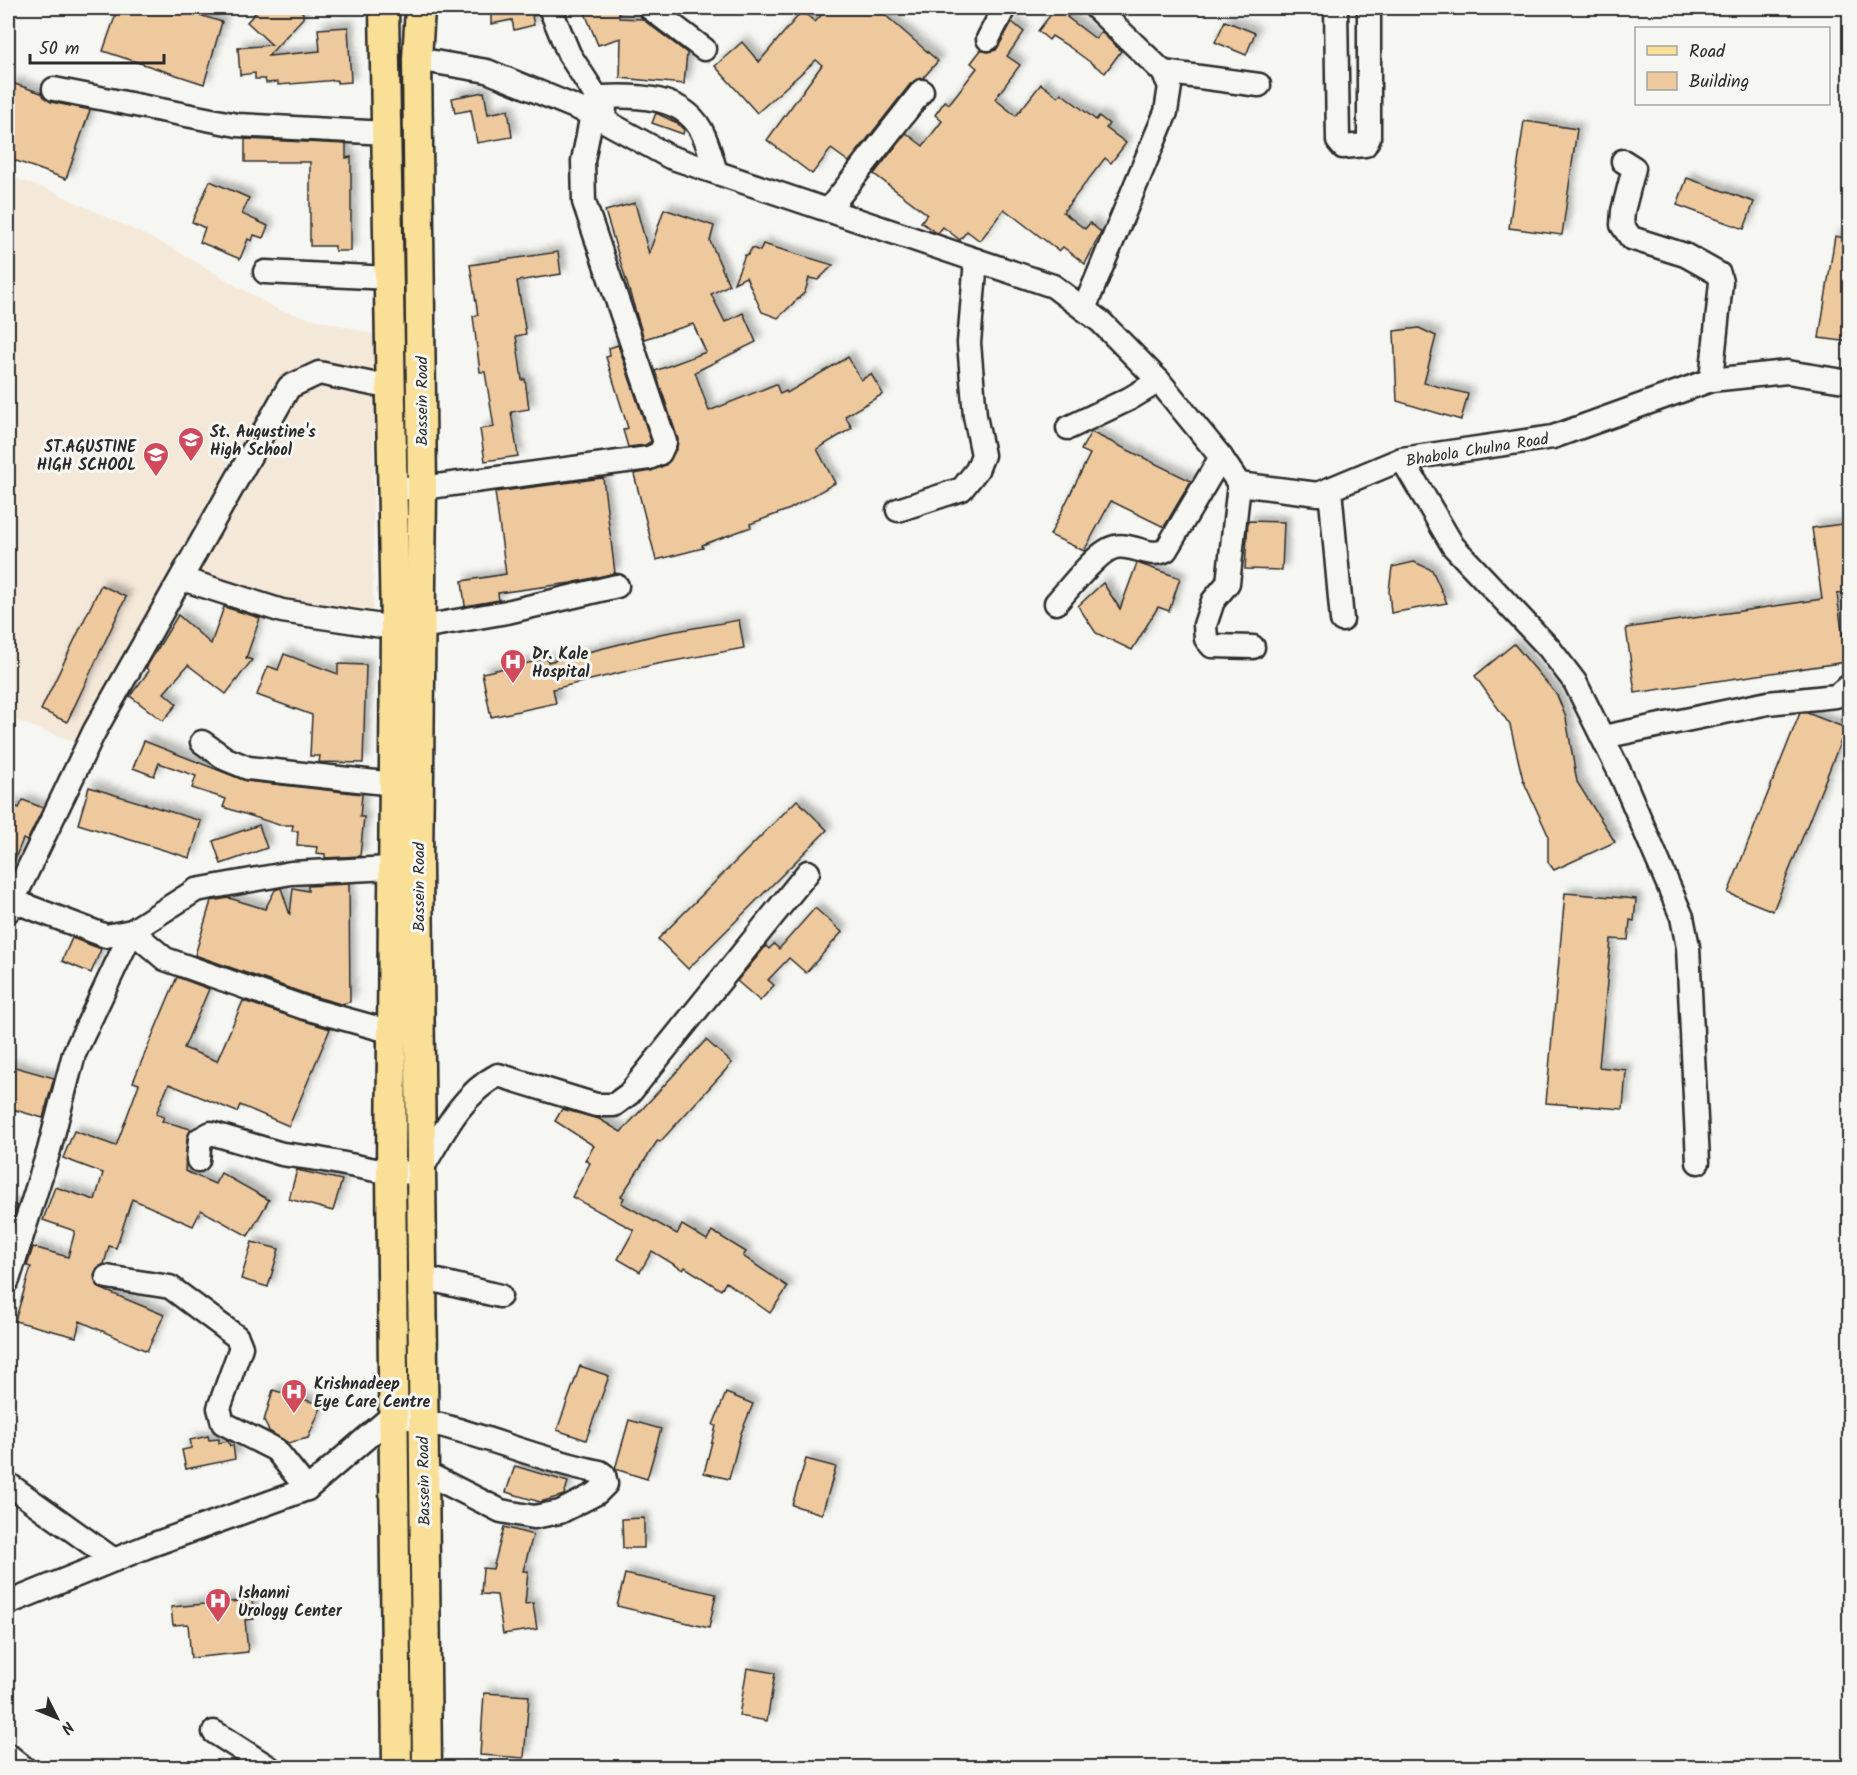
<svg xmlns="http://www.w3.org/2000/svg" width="1857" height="1775" viewBox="0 0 1857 1775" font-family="Kalam,sans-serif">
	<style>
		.built { fill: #f4e8d9 }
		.building { fill: #eec99e; stroke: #2b2b2b; stroke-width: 1.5; filter: url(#shadow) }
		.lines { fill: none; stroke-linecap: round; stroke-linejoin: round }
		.minor-casing { stroke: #2b2b2b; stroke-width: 27 }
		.major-casing { stroke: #2b2b2b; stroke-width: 33 }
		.minor { stroke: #f6f6f2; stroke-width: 22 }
		.major { stroke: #fadf96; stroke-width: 28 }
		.labels { text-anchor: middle; stroke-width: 6; stroke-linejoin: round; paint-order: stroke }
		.street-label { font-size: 16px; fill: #2b2b2b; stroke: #f6f6f2 }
		.poi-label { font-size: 16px; font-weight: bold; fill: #2b2b2b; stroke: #f6f6f2; text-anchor: start }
	</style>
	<defs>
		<filter id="shadow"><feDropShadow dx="5.5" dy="-5.5" stdDeviation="3" flood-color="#0004"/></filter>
	</defs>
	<rect width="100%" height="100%" fill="#f6f6f2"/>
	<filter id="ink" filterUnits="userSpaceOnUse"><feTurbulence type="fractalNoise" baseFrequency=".0167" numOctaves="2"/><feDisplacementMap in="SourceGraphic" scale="12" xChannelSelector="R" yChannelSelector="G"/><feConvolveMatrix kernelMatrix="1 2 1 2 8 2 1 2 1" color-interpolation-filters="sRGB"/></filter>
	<g filter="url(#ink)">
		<path class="built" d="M8 176 52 191 170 247 278 310 374 334 373 616 171 592 79 743 8 718Z"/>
		<g class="building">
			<path d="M118 8H177L222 22 204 84 103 51Z"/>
			<path d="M260 8H297L303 13V18L268 56 320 51 318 29 348 27 351 82 337 83V80L278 85V82L266 83 265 79H255V73L240 75 238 48 272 45 247 22Z"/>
			<path d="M491 8H537L538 15 532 16 534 25 514 30 512 20 491 24Z"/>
			<path d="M583 8H619V18L642 19 687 53 684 84 620 78 621 38 598 45Z"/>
			<path d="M828 8H877L938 61 923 78 911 83 849 162 831 149 812 174 767 140 822 65 816 60 757 113 715 66 742 42 759 62 802 11 815 22Z"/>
			<path d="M1056 8H1074L1067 17 1096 39 1101 32 1121 51 1105 73 1068 46 1052 36 1049 40 1038 31Z"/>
			<path d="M1225 21 1255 33 1246 55 1215 42Z"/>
			<path d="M1012 22 1024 32 1007 56 1020 65 995 99 1016 116 1041 84 1058 97 1061 93 1096 120 1099 116 1109 124 1106 128 1126 143 1111 163 1105 158 1063 212 1085 229 1090 223 1101 232 1085 264 1063 247 1059 251 1004 209 980 241 967 231 960 240 943 227 938 233 935 232 921 222 927 214 874 174 906 133 923 146 942 121 935 115 945 101 949 104 977 68 971 63 981 50 988 52 996 50Z"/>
			<path d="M12 83 41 93 51 102 90 110 66 179 8 158V96Z"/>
			<path d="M484 92 488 114 508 110 512 137 477 143 471 110 455 113 452 98Z"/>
			<path d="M656 113 677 123 684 130 683 134 652 123Z"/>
			<path d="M1524 121 1577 129 1562 235 1509 228Z"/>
			<path d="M245 139 346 144V158L351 157V251H335V246H310V162H245Z"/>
			<path d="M1687 178 1754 202 1744 229 1677 205Z"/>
			<path d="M210 181 249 198 242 214 268 226 263 238 254 235 252 241 248 239 240 259 200 242 205 228 192 222Z"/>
			<path d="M635 203 649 254 664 209 714 226 710 241 729 285 711 294 725 322 743 313 756 342 695 372 709 411 776 384 780 394 786 391 787 393 848 357 861 380 871 374 883 394 845 416 852 428 817 449 835 483 790 509 750 524 751 527 702 545 703 548 656 560 634 474 651 471 666 465 677 448 678 439 655 371 706 352 693 324 644 339 605 211Z"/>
			<path d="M1835 236 1850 239V342L1819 338Z"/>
			<path d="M763 244 833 265 818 280 809 278 805 292 778 318 762 312 746 277 734 283 745 255H748L752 248 760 251Z"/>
			<path d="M558 252 561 274 517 281 526 334 516 336 522 380 525 379 529 409 511 412 518 456 485 461 480 429 494 427 485 372H480L473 316 478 315 470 265Z"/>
			<path d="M1419 328 1436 336 1424 383 1468 394 1461 420 1397 401 1394 331Z"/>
			<path d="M618 345 651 441 645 445 628 447 623 430 628 428 606 357 610 356 609 348Z"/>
			<path d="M1091 432 1191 481 1164 527 1111 501 1084 551 1050 535 1090 454 1081 450Z"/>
			<path d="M603 478 615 573 571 583 498 593 499 600 465 606 462 581 506 574 495 492Z"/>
			<path d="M1248 521 1284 522 1282 570 1245 569Z"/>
			<path d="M1850 523V592L1837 594 1846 662 1635 693 1626 628 1822 599 1812 528Z"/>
			<path d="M1414 562 1432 570 1447 603 1391 613 1389 591 1392 567Z"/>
			<path d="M1137 563 1180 578 1169 611 1158 607 1132 650 1096 633 1078 606 1103 583 1120 609Z"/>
			<path d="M101 585 126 597 67 722 41 710Z"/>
			<path d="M224 607 260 618 246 658 252 660 226 694 188 665 164 693 177 704 163 721 130 696 149 671 146 668 178 615 211 644Z"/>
			<path d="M739 620 744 648 652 665 553 689 556 703 491 717 482 673 547 659 548 662 660 634Z"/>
			<path d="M1514 644 1557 695 1566 718 1577 782 1615 842 1554 870 1548 862V835L1523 780 1510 725 1475 676Z"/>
			<path d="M284 654 338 674V664L366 665 363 763 319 762 320 756H310L312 715 257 695 268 666 278 670Z"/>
			<path d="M1800 713H1807L1846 728 1773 911 1728 893Z"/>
			<path d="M144 741 246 781 362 794 360 817H364L360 856 325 858V854L316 853 317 847 297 845 298 831H292L293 825H279L223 807 226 799 192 788 196 776 159 763 154 776 133 768Z"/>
			<path d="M89 787 201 821 190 858 78 824Z"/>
			<path d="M23 800 43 808 27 841 23 839 8 876V803L19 808Z"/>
			<path d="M797 800 827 830 688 969 658 939Z"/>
			<path d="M259 825 267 848 221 864 213 841Z"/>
			<path d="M349 884 350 1002 341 1004 309 995 195 955 211 901 229 898 265 909 275 890 281 888 290 915 293 888 308 891V886Z"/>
			<path d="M1565 893 1636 899 1634 921 1630 920 1628 940 1611 939 1599 1067 1626 1070 1623 1109 1546 1103Z"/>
			<path d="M815 908 842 932 806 973 789 958 768 980 774 985 760 1001 737 981 766 946 769 949 774 944 779 949Z"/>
			<path d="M72 938 101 949 91 973 62 961Z"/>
			<path d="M177 977 209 989 184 1048 217 1061 243 1001 330 1029 289 1126 240 1105 237 1112 169 1084 156 1114 164 1117 162 1121 191 1129 187 1138 185 1171 215 1184 221 1173 269 1200 248 1236 201 1210 193 1226 132 1199 116 1248 109 1246 104 1264 97 1268 94 1275 99 1288 164 1315 147 1351 80 1321 76 1337 15 1321 31 1267 27 1266 33 1247 68 1257 75 1231 43 1220 55 1187 95 1200 103 1173 63 1158 74 1131 116 1146 139 1084 133 1082Z"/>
			<path d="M706 1040 732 1063 660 1142 658 1140 621 1196 624 1198 621 1203 677 1234 682 1225 707 1240 712 1231 746 1252 743 1256 788 1287 770 1313 726 1282 721 1290 685 1267 683 1270 652 1251 640 1272 618 1259 634 1230 572 1197 590 1163 585 1160 594 1146 555 1121 562 1109 599 1119 621 1132Z"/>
			<path d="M8 1065 54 1078 43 1118 8 1108Z"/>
			<path d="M297 1170 342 1180 333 1211 289 1199Z"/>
			<path d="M8 1203 17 1206 8 1237Z"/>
			<path d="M252 1242 279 1249 268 1287 241 1279Z"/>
			<path d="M580 1366 609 1376 586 1440 557 1430Z"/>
			<path d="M273 1390 322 1405 308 1438 288 1443 269 1431 264 1421Z"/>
			<path d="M726 1393 753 1404 741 1433 729 1479 704 1473 716 1426 713 1425Z"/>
			<path d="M629 1420 661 1429 647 1479 615 1469Z"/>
			<path d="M208 1436 209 1440 219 1439V1443L228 1441 230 1446 233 1445 235 1459 186 1469 182 1450 192 1448 190 1440Z"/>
			<path d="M806 1459 836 1467 822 1514 792 1505Z"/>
			<path d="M515 1466 568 1482 564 1495 540 1502 506 1492Z"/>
			<path d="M644 1518V1548H623L622 1519Z"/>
			<path d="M504 1527 533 1535 523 1571H528L525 1604 533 1603 537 1629 503 1634 497 1595 481 1594 483 1568 493 1569Z"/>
			<path d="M625 1574 716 1594 709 1628 617 1606Z"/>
			<path d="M252 1600 254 1619 245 1620 248 1652 191 1658 188 1624 173 1625 171 1607Z"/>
			<path d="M747 1668 775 1673 767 1721 739 1716Z"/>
			<path d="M484 1693 529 1696 524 1758 480 1755Z"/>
		</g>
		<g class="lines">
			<defs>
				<g id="minor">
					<path d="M550 8 569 54 605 110"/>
					<path d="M650 8 704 49"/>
					<path d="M1336 8 1338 141 1343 147 1365 145 1369 138V8"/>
					<path d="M988 39 1004 8"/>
					<path d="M417 59 487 71 592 114 670 157 1053 286 1101 322 1159 381 1221 457 1239 484 1318 494 1402 459 1553 437 1711 380 1787 372 1850 382"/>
					<path d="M1163 72 1259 85"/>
					<path d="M54 89 237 125 387 133"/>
					<path d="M596 97C635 96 686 93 704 136 709 147 712 160 716 172"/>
					<path d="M1623 161 1634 168 1623 211 1622 225 1631 238 1685 255 1719 274 1721 282 1711 380"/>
					<path d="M829 209 922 91"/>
					<path d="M265 272 390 278"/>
					<path d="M1084 309 1166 112 1170 86 1163 72 1096 8"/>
					<path d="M1068 428 1129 399 1159 381"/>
					<path d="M1402 459 1453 546 1549 648 1575 682 1622 777 1682 917 1688 947 1698 1162"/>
					<path d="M1239 484 1228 583 1213 601 1205 625 1206 639 1212 646 1253 647"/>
					<path d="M406 488H422L649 458 660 453 665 442 584 202 583 161 592 114"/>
					<path d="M1330 489 1342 620"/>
					<path d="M898 510 962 489 977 470 983 455 975 416 969 343 976 260"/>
					<path d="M182 579 282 611 395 628 422 627 507 612 617 586"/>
					<path d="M1056 603C1069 589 1097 551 1115 547 1133 543 1149 559 1166 550L1221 457"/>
					<path d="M1603 737 1768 703 1836 696 1850 685"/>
					<path d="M202 742 226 759 248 768 394 784"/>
					<path d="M8 899 106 936 132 931 196 890 291 873 410 867"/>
					<path d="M8 911 94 732 289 387 319 373 392 388"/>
					<path d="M198 1160 200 1139 211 1133 282 1154 319 1159 391 1173 420 1172C441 1137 461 1094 498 1075L596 1105H614L629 1094 808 872"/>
					<path d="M107 1277 170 1287 237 1337 241 1347 219 1408 223 1423 276 1450 307 1489"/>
					<path d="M421 1277 500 1296"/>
					<path d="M8 1280 49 1150 74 1054 132 931 165 959 305 1008 392 1032"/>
					<path d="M8 1484 114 1560"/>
					<path d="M8 1603 146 1547 307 1489 393 1415C463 1425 529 1458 600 1472L604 1475 606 1484 597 1493 560 1512 534 1517 501 1511 422 1471"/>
					<path d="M214 1732 270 1768"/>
					<path d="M8 1755 24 1768"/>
				</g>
				<g id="major">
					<path d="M384 8 395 628 391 1173 397 1768"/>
					<path d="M420 8 417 59 422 488 418 866 427 1768"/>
				</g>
			</defs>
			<use href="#minor" class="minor-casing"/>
			<use href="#major" class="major-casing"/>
			<use href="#minor" class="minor"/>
			<use href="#major" class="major"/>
		</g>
	</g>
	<defs>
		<symbol id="school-pin" viewBox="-11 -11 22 30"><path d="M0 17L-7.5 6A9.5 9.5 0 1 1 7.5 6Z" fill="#d1495b" stroke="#f6f6f2"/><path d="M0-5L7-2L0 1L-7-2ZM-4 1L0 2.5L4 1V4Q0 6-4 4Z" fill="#fff"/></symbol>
		<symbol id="hospital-pin" viewBox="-11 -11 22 30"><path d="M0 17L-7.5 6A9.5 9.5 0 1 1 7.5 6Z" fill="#d1495b" stroke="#f6f6f2"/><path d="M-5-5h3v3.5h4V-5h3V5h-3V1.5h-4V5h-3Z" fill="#fff"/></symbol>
	</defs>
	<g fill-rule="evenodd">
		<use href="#school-pin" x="176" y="425" width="30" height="40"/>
		<use href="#school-pin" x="141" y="440" width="30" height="40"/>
		<use href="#hospital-pin" x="498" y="647" width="30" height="40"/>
		<use href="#hospital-pin" x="279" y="1377" width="30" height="40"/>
		<use href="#hospital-pin" x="203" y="1586" width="30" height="40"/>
	</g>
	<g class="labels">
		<g class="street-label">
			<text transform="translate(421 401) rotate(-90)" y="6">Bassein Road</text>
			<text transform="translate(1477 449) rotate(-9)" y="6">Bhabola Chulna Road</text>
			<text transform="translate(418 887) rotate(-90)" y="6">Bassein Road</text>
			<text transform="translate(423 1481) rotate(-91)" y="6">Bassein Road</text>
		</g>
		<g class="poi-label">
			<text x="210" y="437">St. Augustine's<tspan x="210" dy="18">High School</tspan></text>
			<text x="136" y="452" text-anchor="end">ST.AGUSTINE<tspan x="136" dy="18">HIGH SCHOOL</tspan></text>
			<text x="532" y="659">Dr. Kale<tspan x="532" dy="18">Hospital</tspan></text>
			<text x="314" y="1389">Krishnadeep<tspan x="314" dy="18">Eye Care Centre</tspan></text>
			<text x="238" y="1598">Ishanni<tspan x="238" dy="18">Urology Center</tspan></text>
		</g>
	</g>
	<rect width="1857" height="1775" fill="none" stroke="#f6f6f2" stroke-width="30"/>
	<rect x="15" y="15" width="1827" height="1745" fill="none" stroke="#2b2b2b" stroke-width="2" filter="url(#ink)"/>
	<rect x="1635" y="27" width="195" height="78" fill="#f6f6f2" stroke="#a5a5a2" stroke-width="1.5"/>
	<rect x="1647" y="46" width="30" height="9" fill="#fadf96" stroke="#a5a5a2" stroke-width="1.5"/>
	<text x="1689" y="57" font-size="18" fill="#2b2b2b">Road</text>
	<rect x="1647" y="72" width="30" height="18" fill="#eec99e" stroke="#a5a5a2" stroke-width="1.5"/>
	<text x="1689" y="87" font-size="18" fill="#2b2b2b">Building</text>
	<g transform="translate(57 1718) rotate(133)" stroke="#f6f6f2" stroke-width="4.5" paint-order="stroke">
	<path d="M0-4.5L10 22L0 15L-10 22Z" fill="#2b2b2b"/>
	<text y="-9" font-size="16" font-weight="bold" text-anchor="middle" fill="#2b2b2b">N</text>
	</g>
	<path d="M30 54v9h134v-9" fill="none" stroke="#2b2b2b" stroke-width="3"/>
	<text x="39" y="54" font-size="18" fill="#2b2b2b" stroke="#f6f6f2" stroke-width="4.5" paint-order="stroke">50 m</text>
</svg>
